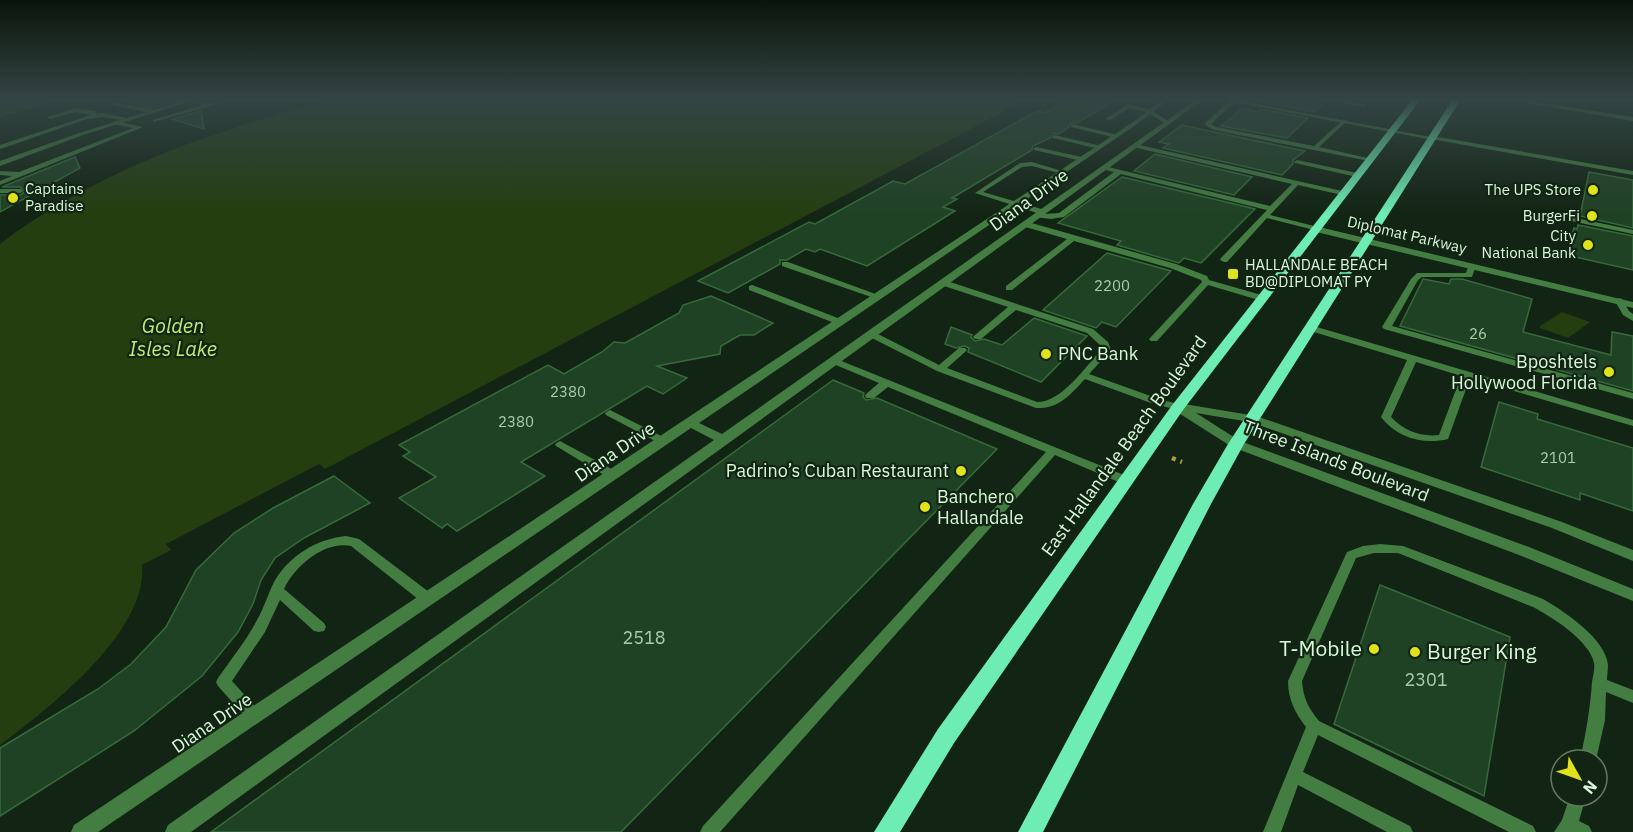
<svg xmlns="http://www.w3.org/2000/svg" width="1633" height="832" viewBox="0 0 1633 832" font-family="'IBM Plex Sans',sans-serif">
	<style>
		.water { fill: #243e10 }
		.building { fill: #204224; stroke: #356b3b; stroke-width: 1.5 }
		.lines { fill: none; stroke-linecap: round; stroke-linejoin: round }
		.path { stroke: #a99b3e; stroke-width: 4.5; stroke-dasharray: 4 5; stroke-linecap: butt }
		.service { fill: #447d42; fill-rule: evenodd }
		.minor { fill: #447d42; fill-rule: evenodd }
		.tertiary { fill: #447d42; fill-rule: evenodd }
		.primary { fill: #6dedb4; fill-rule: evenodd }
		.poi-dot { fill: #dee31c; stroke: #122413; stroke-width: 2 }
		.labels { text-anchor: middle; stroke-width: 4.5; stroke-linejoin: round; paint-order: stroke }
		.far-poi-label { font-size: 15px; fill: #d9fada; stroke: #122413; text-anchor: end }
		.far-street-label { font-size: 15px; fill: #d9fada; stroke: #122413 }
		.number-label { font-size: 15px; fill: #abccac }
		.street-label { font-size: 18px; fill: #d9fada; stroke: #122413 }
		.poi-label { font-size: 18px; fill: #d9fada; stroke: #122413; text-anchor: start }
		.near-number-label { font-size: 18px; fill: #abccac }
		.water-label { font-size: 20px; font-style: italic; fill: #beee73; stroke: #122413 }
		.near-poi-label { font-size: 21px; fill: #d9fada; stroke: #122413; text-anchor: end }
	</style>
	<rect width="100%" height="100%" fill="#122413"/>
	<g class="water">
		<path d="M0 99H65L0 117Z"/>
		<path d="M335 99H1052L1022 102 325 469 319 464 166 544 171 550 142 565C148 632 49 708 0 745V244C98 169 217 130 335 99Z"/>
		<path d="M1562 312 1590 322 1568 338 1540 328V326Z"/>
	</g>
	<g class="building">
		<path d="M122 99H177V100L153 108 122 101Z"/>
		<path d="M1070 99H1117L1077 123H1070L1069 127 1059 134 1054 133 1050 138 1033 146 1032 150 952 198 957 199 943 207 955 211 867 266 820 249 815 252 806 249 787 260H780V264L728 293 698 281 809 222 815 224 893 181 905 184 1037 111 1045 113Z"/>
		<path d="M1261 99H1290L1302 104 1314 99 1325 101 1314 112 1260 102Z"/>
		<path d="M1242 109 1259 112 1260 109 1308 118 1287 138 1221 126Z"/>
		<path d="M201 111 204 129 172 119Z"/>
		<path d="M1182 125 1214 132 1305 151 1293 160V164L1282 175 1163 148 1169 144 1159 142Z"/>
		<path d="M1155 154 1252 177 1234 195 1134 171Z"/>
		<path d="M75 157 80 168 0 212V195H20L25 192 20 187H2Z"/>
		<path d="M1589 172 1633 180V228L1580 216Z"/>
		<path d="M1122 177 1255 209 1201 263 1184 258 1179 263 1117 245 1121 241 1058 223Z"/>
		<path d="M1578 225 1633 236V270L1566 255 1574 228 1577 229Z"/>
		<path d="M1107 253 1171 271 1116 327 1102 322 1096 328 1043 310Z"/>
		<path d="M1423 279 1449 284 1451 279H1462L1532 299 1523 332 1611 355 1612 332 1633 336V391L1400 326Z"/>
		<path d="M711 296 773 323 754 335H740L721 346 720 354 657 366 687 378 663 394 647 386 521 462 545 476 457 531 447 524 442 528 399 498 436 477 403 456 410 452 399 445 548 365 564 374 602 352 614 342 625 343 679 313 683 305Z"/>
		<path d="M1034 318 1087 336 1041 382 968 352 969 348 965 346 956 348 945 344 951 327 972 335 971 337 975 341 984 339 1002 345Z"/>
		<path d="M833 380 864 393 863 397 866 400 877 398 997 449 621 832H211Z"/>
		<path d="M1499 402 1538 414 1537 419 1633 448V511L1580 493V500L1481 467Z"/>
		<path d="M334 476 370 503 304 538 275 558 261 580 253 604 238 632 202 676 134 731 0 816V748L98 689 131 664 166 627 196 570 234 533 273 508Z"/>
		<path d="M1380 585 1510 637 1484 796 1334 724Z"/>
	</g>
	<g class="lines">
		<path class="path" d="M1172 458 1182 462"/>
		<g class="service">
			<path d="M179 99C190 99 200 104 210 103 219 103 227 99 236 99L153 122V120L203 105Z"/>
			<path d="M1236 99H1243L1229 107 1211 124 1216 127 1314 146 1344 119 1347 121 1346 122 1319 147 1372 159 1369 161 1214 130 1205 125V123L1225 105Z"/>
			<path d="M1292 99H1312C1307 102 1297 102 1292 99Z"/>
			<path d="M1325 99H1338L1367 105 1364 107Z"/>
			<path d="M1503 99H1516L1633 117V121Z"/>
			<path d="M114 102 151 109 154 111 151 113 112 105 111 104Z"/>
			<path d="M1128 104 1151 110 1171 123 1166 124 1147 112 1129 108 1110 120 1105 119Z"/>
			<path d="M76 108 95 111 96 114 102 113 126 118 123 120 102 117 87 119 0 149V145L91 115 76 112 50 119 47 117Z"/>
			<path d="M115 121 143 127 0 185V181L12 176 0 175V171L19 172 133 128 113 124 112 123Z"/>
			<path d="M1073 124 1118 135 1119 136 1116 138 1071 127V125Z"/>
			<path d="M1055 135 1101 146 1102 147 1099 149 1053 138 1052 137Z"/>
			<path d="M1433 136 1633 171V175L1431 139 1430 138Z"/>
			<path d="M1135 144 1342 191 1345 193 1342 195 1298 185 1270 215 1318 227V231L1267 218 1227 262H1224L1220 260 1221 258 1267 210 1121 174 1064 217 1051 219 1035 217 1034 215 1037 213 975 193 1020 163 1032 162 1065 172 1062 174 1032 166 1022 167 983 192 1045 210 1046 212 1044 214 1059 213 1114 172 1102 169V167L1104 166 1270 206 1292 184 1133 147V145Z"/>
			<path d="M1036 147 1082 157 1085 159 1082 161 1034 150V148Z"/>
			<path d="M1297 160 1357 173 1360 175 1357 177 1295 163 1294 162Z"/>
			<path d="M0 189H20L23 191 20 193H0Z"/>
			<path d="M1552 213 1633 230V234L1552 217Z"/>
			<path d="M1022 222H1028L1176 264 1207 276 1209 280 1265 296 1266 298 1262 301 1208 285 1157 341H1151L1149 339 1151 337 1202 282 1201 280 1170 268 1074 241 1012 290H1006V286L1067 239 1022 226Z"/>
			<path d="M782 262H788L881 296 877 299 874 298 782 266Z"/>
			<path d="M1469 264H1472L1476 266 1472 277H1422L1418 280 1392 326 1633 393V399L1384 329 1382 327 1411 279 1417 273H1466Z"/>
			<path d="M944 280 1093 329 1108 342 1111 350 1089 374 1159 399 1182 405 1183 407 1178 410 1151 403 1085 379C1070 395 1059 409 1036 408L937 371 868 336 866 334 868 332H874L939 365 959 348H965L967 350 965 352 947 368 1037 402C1061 403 1086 366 1101 350L1100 345 1087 333 1016 310 981 339H975L973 337 975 335 1008 307 941 285V281Z"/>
			<path d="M752 285 843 320 844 322 840 325 837 324 749 290V286Z"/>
			<path d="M1619 298 1622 299 1629 311 1633 314V321L1623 315 1615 301Z"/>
			<path d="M1310 325 1633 420V426L1470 378 1448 439C1423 445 1397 438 1381 417L1407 360 1307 330 1305 328ZM1416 362 1461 376 1439 435C1421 437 1404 431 1391 417Z"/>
			<path d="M834 358 1129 477 1131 480 1125 484 1121 483 1055 455 720 832H700L703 826 1046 452 888 387 874 398H866L865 396 866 394 879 383 831 363 829 361 831 359Z"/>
			<path d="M610 410 667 439 668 441 663 444 659 443 606 415 605 413Z"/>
			<path d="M560 441 617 472 619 475 613 479 609 478 556 446 555 444Z"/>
			<path d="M346 536 359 539 433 595 435 599 433 603 428 604 423 603 351 546C324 541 295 566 284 589L324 623 326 627 324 631 319 632 314 631 280 600 265 632 232 681 259 711 262 716 259 721 254 723 249 721 218 686 216 682 218 678C231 659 246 641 257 620 264 608 268 594 274 582 289 556 316 539 346 536Z"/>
			<path d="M1380 544 1403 546 1543 599C1564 611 1606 639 1608 665 1608 670 1607 675 1607 680L1633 690V703L1606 692 1605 720 1596 760H1580C1586 732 1590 710 1592 682 1593 676 1595 668 1594 663 1590 641 1552 617 1533 607L1398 553H1374L1356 558 1302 681C1303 698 1309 709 1319 721L1533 826 1536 832H1509L1318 735 1303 772 1410 826 1413 832H1387L1298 785 1281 832H1263L1306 727C1295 713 1288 699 1288 681L1347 552 1363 546Z"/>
			<path d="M1570 796H1586L1579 821 1589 826 1592 832H1554L1562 820Z"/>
		</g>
		<g class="minor">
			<path d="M188 99H198L83 135 0 166V161L79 133Z"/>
			<path d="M1163 99H1170L1137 124 699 423 722 434 1197 99H1204L191 832H165L168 825 714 440 691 428 98 832H71L74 825 1133 122Z"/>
			<path d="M1218 99H1231L1436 138 1433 140Z"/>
		</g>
		<g class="tertiary">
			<path d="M1315 226 1633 302V308L1312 231V227Z"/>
			<path d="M1178 403 1256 416 1562 522 1633 550V561L1552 528 1250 422 1196 413 1240 441 1529 547 1633 589V601L1519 555 1232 447 1174 410 1172 407Z"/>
		</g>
		<g class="primary">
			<path d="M1413 99H1421L1183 410 954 743 900 832H874L938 729 1173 404Z"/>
			<path d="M1453 99H1461L1244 444 1211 504 1043 832H1018L1193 504 1228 444Z"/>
		</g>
	</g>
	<linearGradient id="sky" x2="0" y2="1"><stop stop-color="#0a140a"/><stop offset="0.46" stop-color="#334544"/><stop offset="1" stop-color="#334544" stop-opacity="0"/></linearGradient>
	<rect width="1633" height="215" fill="url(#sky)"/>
	<g class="poi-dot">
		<circle cx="1593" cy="190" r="6"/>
		<circle cx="13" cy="198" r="6"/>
		<circle cx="1592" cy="216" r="6"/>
		<circle cx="1588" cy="245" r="6"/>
		<rect x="1227" y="268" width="12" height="12" rx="3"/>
		<circle cx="1046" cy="354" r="6"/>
		<circle cx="1609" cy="372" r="6"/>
		<circle cx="961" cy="471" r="6"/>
		<circle cx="925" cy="507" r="6"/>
		<circle cx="1374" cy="649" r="6"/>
		<circle cx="1415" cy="652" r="6"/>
	</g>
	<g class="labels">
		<g class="far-poi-label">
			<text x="25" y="194" text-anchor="start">Captains<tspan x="25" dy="17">Paradise</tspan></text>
			<text x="1581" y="195">The UPS Store</text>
			<text x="1580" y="221">BurgerFi</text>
			<text x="1576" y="241">City<tspan x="1576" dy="17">National Bank</tspan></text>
			<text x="1245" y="270" text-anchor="start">HALLANDALE BEACH<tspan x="1245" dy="17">BD@DIPLOMAT PY</tspan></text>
		</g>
		<g class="far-street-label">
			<text transform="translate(1407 235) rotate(13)" y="5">Diplomat Parkway</text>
		</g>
		<g class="number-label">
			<text x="1112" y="291">2200</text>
			<text x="1478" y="339">26</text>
			<text x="568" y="397">2380</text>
			<text x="516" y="427">2380</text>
			<text x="1558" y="463">2101</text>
		</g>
		<g class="street-label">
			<text transform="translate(1029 200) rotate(-36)" y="6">Diana Drive</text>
			<text transform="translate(1124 446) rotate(-54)" y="6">East Hallandale Beach Boulevard</text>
			<text transform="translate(615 452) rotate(-34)" y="6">Diana Drive</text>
			<text transform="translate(1336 461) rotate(21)" y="6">Three Islands Boulevard</text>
			<text transform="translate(212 723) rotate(-34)" y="6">Diana Drive</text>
		</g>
		<g class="poi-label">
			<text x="1058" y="360">PNC Bank</text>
			<text x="1597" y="368" text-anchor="end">Bposhtels<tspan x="1597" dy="21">Hollywood Florida</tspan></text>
			<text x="949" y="477" text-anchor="end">Padrino’s Cuban Restaurant</text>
			<text x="937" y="503">Banchero<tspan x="937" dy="21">Hallandale</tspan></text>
		</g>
		<g class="near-number-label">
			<text x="644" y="644">2518</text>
			<text x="1426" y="686">2301</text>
		</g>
		<g class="water-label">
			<text x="173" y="333">Golden<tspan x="173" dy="23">Isles Lake</tspan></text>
		</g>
		<g class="near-poi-label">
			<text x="1362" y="656">T-Mobile</text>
			<text x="1427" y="659" text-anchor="start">Burger King</text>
		</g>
	</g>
	<g transform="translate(1579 778) rotate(130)"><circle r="28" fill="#122413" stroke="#627a63" stroke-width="1.5"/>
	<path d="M0-4.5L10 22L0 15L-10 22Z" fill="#dee31c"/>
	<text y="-9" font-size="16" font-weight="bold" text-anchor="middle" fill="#d9fada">N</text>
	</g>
</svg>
